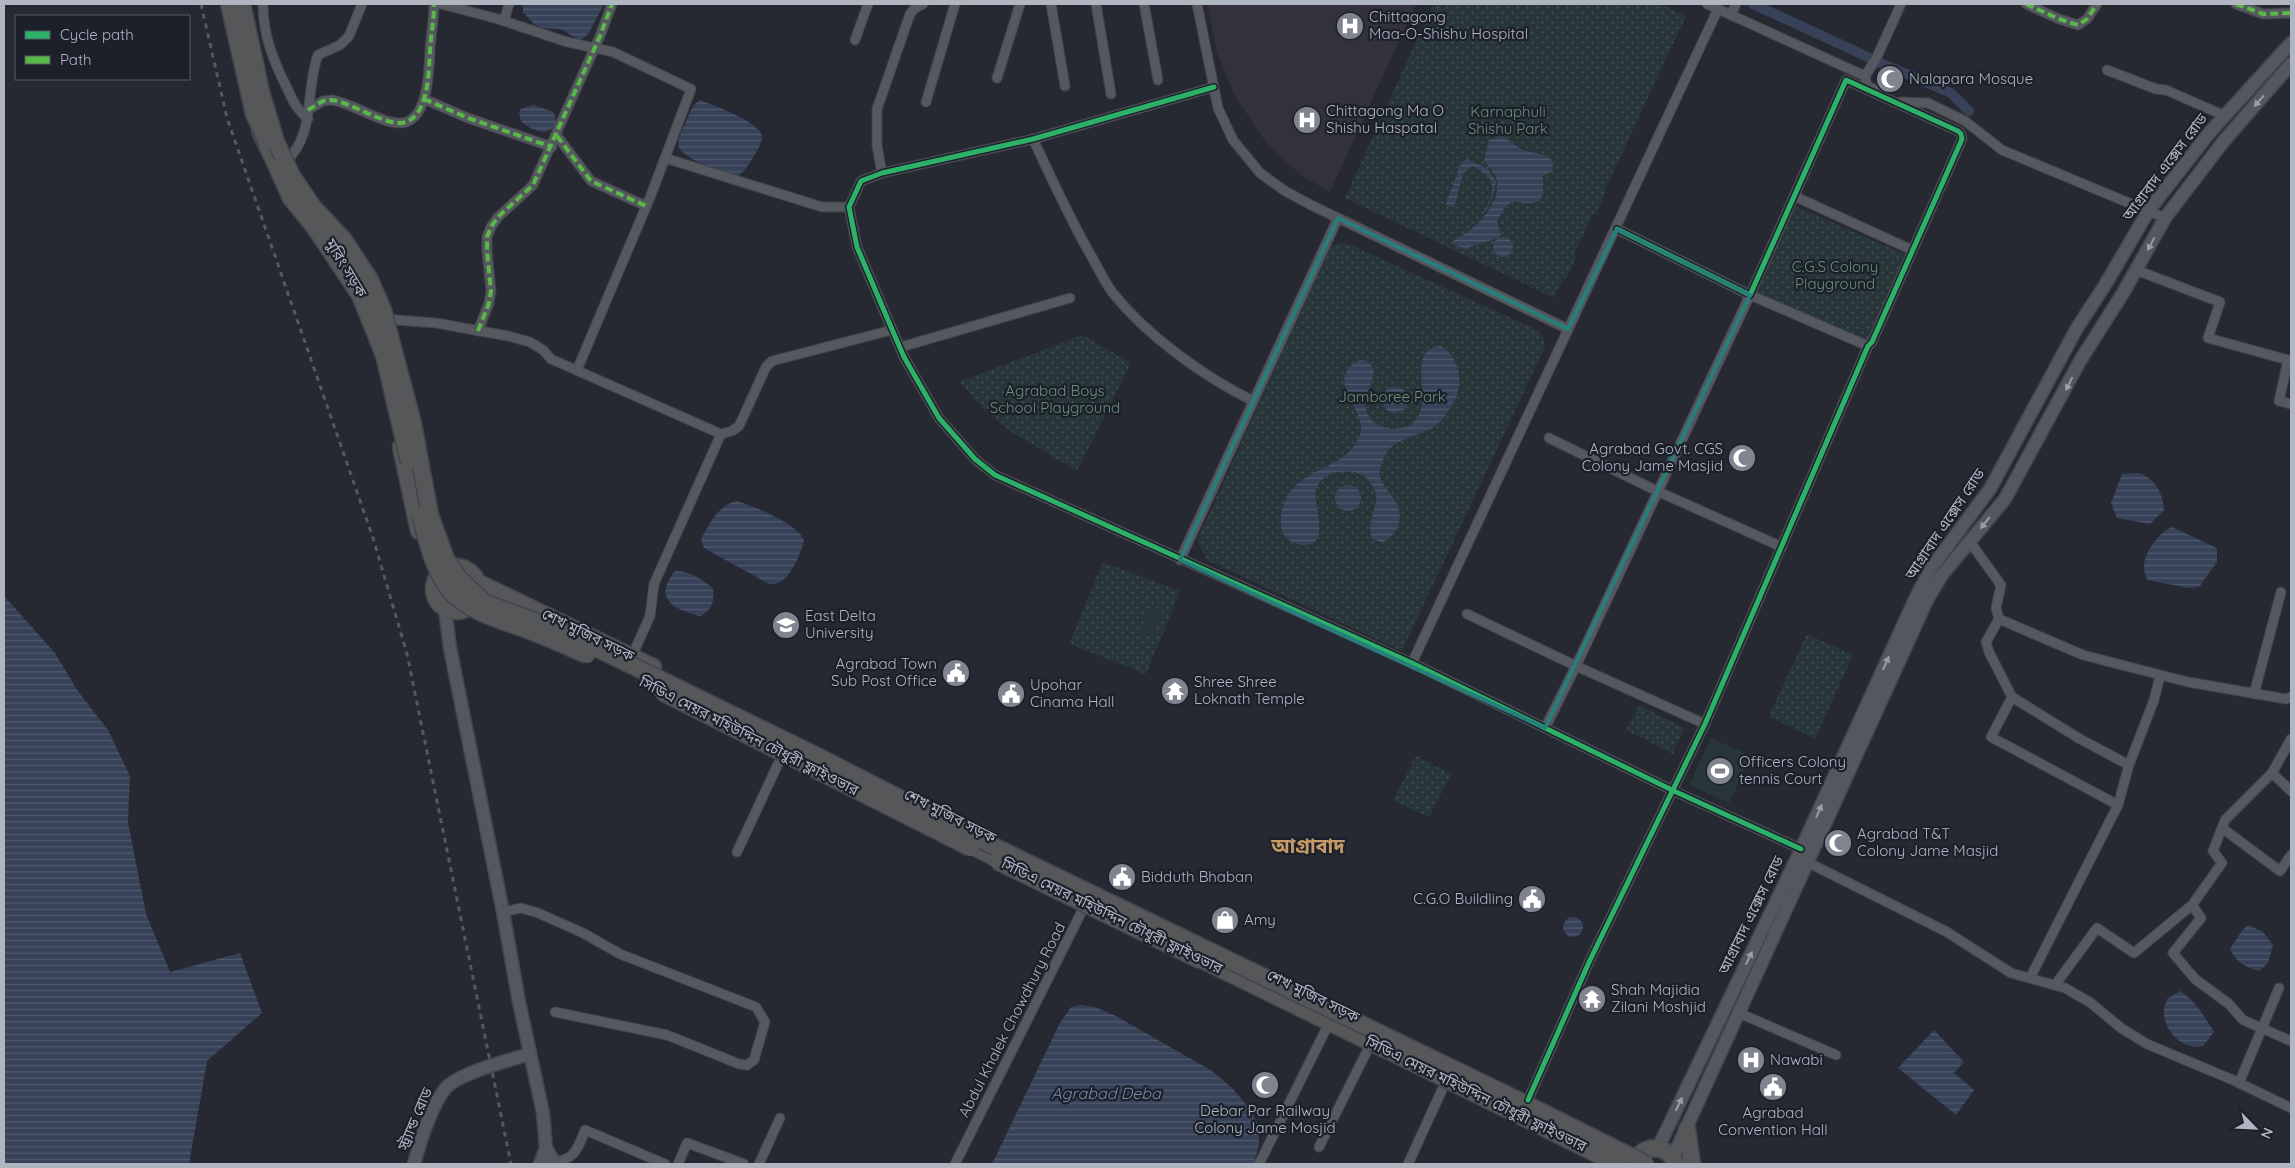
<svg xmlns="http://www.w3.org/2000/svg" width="2295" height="1168" viewBox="0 0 2295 1168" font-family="Quicksand,'Noto Sans Bengali',sans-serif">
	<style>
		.medical { fill: #33323c }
		.green { fill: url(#green-dots) }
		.pitch { fill: #283639 }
		.water { fill: url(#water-rules) }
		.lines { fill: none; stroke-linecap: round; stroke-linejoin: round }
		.canal { stroke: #374259; stroke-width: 10 }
		.street-casing { stroke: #42444a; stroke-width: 11 }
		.secondary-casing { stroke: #42444a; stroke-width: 15 }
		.highway-casing { stroke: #43454d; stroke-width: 19 }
		.street { stroke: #56585f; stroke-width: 9 }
		.secondary { stroke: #54575d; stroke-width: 12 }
		.highway { stroke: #555759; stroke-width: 16 }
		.rail { stroke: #55585d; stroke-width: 3; stroke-dasharray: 5 5; stroke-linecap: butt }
		.highway-bridge-casing { stroke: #43454d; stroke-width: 19; stroke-linecap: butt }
		.highway-bridge { stroke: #555759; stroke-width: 16 }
		.quiet { stroke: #58b947; stroke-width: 4; stroke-dasharray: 8 4; stroke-linecap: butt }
		.cycleway-casing { stroke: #1b202a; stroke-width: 8 }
		.cycleway { stroke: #2db169; stroke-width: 5 }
		.oneway { fill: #999ea9 }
		.marked { fill: none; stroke: #277f7b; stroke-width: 4; stroke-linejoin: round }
		.labels { text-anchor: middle; stroke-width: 4.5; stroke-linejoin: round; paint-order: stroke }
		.poi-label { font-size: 15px; fill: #b0b5c2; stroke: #1b202a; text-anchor: start }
		.park-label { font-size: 15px; fill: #6a9077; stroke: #1b202a }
		.street-label { font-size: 15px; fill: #b0b5c2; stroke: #1b202a }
		.water-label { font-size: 16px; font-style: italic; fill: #7b89a8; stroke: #1b202a }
		.district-label { font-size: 20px; font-weight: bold; fill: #c79a67; stroke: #1b202a }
	</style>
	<defs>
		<pattern id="green-dots" width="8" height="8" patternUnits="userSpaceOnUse" patternTransform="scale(1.25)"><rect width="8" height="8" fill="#283639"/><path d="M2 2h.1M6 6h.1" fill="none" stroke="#455154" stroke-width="1.8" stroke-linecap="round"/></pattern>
		<pattern id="water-rules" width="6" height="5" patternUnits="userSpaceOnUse" patternTransform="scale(1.25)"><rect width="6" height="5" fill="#374259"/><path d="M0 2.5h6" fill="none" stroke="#515b6f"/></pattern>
	</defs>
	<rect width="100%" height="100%" fill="#262931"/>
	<path class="medical" d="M1207 4H1416L1330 192 1302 176 1267 144 1235 96 1217 53Z"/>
	<g class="green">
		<path d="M1433 4H1661L1686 16 1605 190 1606 191 1596 215 1593 214 1574 254 1577 256 1566 279H1563L1554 298 1345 198Z"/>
		<path d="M1795 206 1913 258 1874 345 1757 293Z"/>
		<path d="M1347 243 1539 331 1544 339 1545 347 1402 651 1207 560 1197 541 1331 245Z"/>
		<path d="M1083 335 1131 363 1077 471 1013 433 984 409 959 382Z"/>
		<path d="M1103 562 1180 591 1146 674 1069 644Z"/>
		<path d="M1807 634 1853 655 1815 739 1769 716Z"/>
		<path d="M1639 705 1684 728 1673 754 1626 730Z"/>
		<path d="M1416 756 1451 774 1429 817 1393 800Z"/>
	</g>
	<g class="pitch">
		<path d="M1150 609 1163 613 1152 638 1140 633Z"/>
		<path d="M1711 738 1751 756 1729 803 1689 785Z"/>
	</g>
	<g class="water">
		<path d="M523 4H604L589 33 580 41 561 29 541 28 534 24 523 12Z"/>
		<path d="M700 100C713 105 760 122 762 136 762 142 758 150 755 154 751 160 745 173 738 175 727 177 684 158 679 148 676 139 684 127 687 119 690 112 693 104 700 100Z"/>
		<path d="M533 105 554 112 556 121C551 139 531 131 521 121L519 112 521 109Z"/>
		<path d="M1501 136C1508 139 1519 149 1523 150 1533 153 1541 153 1551 159L1553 164 1552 171 1543 176V193L1540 201C1517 210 1514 187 1497 221L1501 234C1492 243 1478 242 1466 249L1453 244V241C1473 231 1505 203 1496 177 1494 171 1488 166 1484 161L1489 140Z"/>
		<path d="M1467 159 1487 168 1496 181 1494 193 1485 212H1483C1497 191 1497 177 1472 166L1463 174 1454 208 1446 204 1460 165Z"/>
		<circle cx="1503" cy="247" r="10"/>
		<path d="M1441 346C1451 352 1457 362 1459 374 1461 384 1458 394 1453 403 1448 411 1443 421 1434 427 1421 435 1397 438 1388 451 1383 457 1379 468 1380 476 1383 488 1393 494 1397 505 1404 520 1397 536 1382 542L1372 539C1363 517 1389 500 1367 479 1358 471 1349 471 1339 472 1330 473 1321 479 1317 486 1309 500 1336 548 1301 545 1295 544 1288 540 1285 536 1280 528 1280 519 1282 510 1290 474 1325 473 1348 453 1354 447 1360 438 1361 430 1363 407 1329 385 1353 364 1359 359 1363 359 1370 363L1374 371C1372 391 1356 403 1373 421 1378 426 1386 429 1394 429 1451 425 1396 349 1441 346Z"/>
		<circle cx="1395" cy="400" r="13"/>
		<path d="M2122 474C2128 474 2137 472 2142 474 2157 481 2163 495 2164 510L2150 524 2117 518 2111 503Z"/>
		<circle cx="1348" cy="498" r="13"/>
		<path d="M737 501C755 507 796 523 804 540 801 555 786 591 767 583L704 548 701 539C709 524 719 504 737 501Z"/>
		<path d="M2172 527 2217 548V562L2199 587 2189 588 2147 580C2146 576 2144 572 2144 568 2143 554 2159 532 2172 527Z"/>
		<path d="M675 571C689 571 703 579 713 589 715 601 711 611 700 616 672 609 653 598 675 571Z"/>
		<path d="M4 596 55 653 77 690 108 730 130 776 128 822 146 914 170 972 240 953 262 1013 207 1061 189 1164H4Z"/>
		<circle cx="1573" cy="927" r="10"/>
		<path d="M2248 925 2263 932 2273 945 2268 963 2259 971C2246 967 2235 962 2230 949L2241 932Z"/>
		<path d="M2180 991C2196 1001 2204 1016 2214 1032L2203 1046C2184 1050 2166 1034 2164 1015 2163 1010 2166 1004 2167 999Z"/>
		<path d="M1080 1005 1095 1007 1116 1016 1212 1071 1232 1088 1249 1108 1258 1125 1259 1144 1254 1164H992L1060 1023 1071 1007Z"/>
		<path d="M1934 1030 1964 1062 1954 1073 1974 1090 1956 1115 1898 1068Z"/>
	</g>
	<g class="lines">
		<path class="canal" d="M1753 4 1883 64 1951 93 1969 111"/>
		<defs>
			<g id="street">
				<path d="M263 4C263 35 273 60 287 88 293 101 297 110 308 119"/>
				<path d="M441 4 498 19 567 42 613 52 691 89 651 195 577 370"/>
				<path d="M1051 4 1065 86"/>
				<path d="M1096 4 1111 94"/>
				<path d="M1144 4 1158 80"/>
				<path d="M1197 4 1218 108 1233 140 1260 173 1285 191 1311 205 1568 329"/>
				<path d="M1707 4 1865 76 1876 59 1901 4"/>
				<path d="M2026 4 2059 19 2078 25 2087 19 2097 4"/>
				<path d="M2236 4 2263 14 2291 13"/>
				<path d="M1731 15 1736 4"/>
				<path d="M504 21 509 4"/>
				<path d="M855 40 868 4"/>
				<path d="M2107 70 2156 89 2166 90 2225 116"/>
				<path d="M1865 76 1867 86 1874 89"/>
				<path d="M997 78 1020 4"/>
				<path d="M1214 87 1033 139 882 173 861 181 849 207 857 247 891 327 904 357 939 418 975 459 995 475 1412 663 1674 791 1801 849"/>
				<path d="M424 99 468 118 552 147"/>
				<path d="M926 102 955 4"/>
				<path d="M1901 102 1928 103 1965 121 2002 150 2165 218"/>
				<path d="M308 110 323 101 332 100C352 103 382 124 401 123 429 121 429 69 430 50 431 34 434 20 434 4"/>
				<path d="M557 136 591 181 646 206"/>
				<path d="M1033 139C1052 179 1070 220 1093 259 1099 270 1105 282 1112 292 1147 336 1203 376 1253 401"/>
				<path d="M665 158 806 202 822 207H849"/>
				<path d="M285 162C316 136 305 89 318 55L340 45 349 36 362 4"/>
				<path d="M882 173 877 146V109L910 14 915 8 923 4"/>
				<path d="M1794 196 1912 250"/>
				<path d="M2136 270 2220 302 2208 338 2288 360 2279 401 2291 404"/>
				<path d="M383 319 436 323 508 336 530 342 543 350 551 359 721 434 654 584 650 616 632 656"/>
				<path d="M478 331 489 303 491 291 487 251V237L491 227 498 217 533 185 600 36 612 4"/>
				<path d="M901 347 1070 298"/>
				<path d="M721 434 732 431 739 426 766 367 772 361 892 330"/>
				<path d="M1549 438 1657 491 1782 547"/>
				<path d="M1970 542 2001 585 1996 608 1999 619 2083 655 2188 682 2286 699 2291 697"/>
				<path d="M1180 560 1338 218"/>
				<path d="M1467 614 1576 666 1545 728"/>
				<path d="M1999 619 1986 642 1989 652 2012 697 2080 739 2129 765"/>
				<path d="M1412 663 1718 9"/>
				<path d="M2254 694 2281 592"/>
				<path d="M2012 697 1991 737 2118 805 2030 978"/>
				<path d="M1705 724 1576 666 1750 295 1868 346"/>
				<path d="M2291 739 2272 773 2225 820 2213 851 2222 863 2192 905 2201 918 2173 953 2195 979 2229 1004 2243 1020 2291 1041"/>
				<path d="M2272 773 2291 791"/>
				<path d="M2118 805 2129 765 2154 700 2160 676"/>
				<path d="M2222 828 2280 871 2291 855"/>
				<path d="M737 852 784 751"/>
				<path d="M1807 862 1947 932 2011 973 2065 988 2091 1003 2121 1028 2147 1044 2233 1080 2291 1108"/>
				<path d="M503 912 521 908 538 913 583 933 620 954 756 1007 765 1022 754 1060 747 1065 739 1064 667 1035 555 1012"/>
				<path d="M2055 985 2097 928 2134 953 2192 905"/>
				<path d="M1739 1013 1836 1055"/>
				<path d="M2239 1083 2279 988"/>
				<path d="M1528 1100 1590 960 1705 724 1868 346 1872 342 1962 139 1961 134 1958 131 1846 80 1750 295 1617 229"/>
				<path d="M1319 1147 1371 1043"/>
				<path d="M548 1164C574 1159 576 1154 585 1130L665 1164"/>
				<path d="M678 1164 687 1143 744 1164"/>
				<path d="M759 1164 780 1118"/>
				<path d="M955 1164 1087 901"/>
				<path d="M1259 1164 1329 1023"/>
				<path d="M1408 1164 1447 1079"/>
			</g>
			<g id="secondary">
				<path d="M445 609 450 648 503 912 519 1002 543 1113 546 1148 540 1164"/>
				<path d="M546 1148 555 1164"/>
				<path d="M1658 1148 1797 858 1916 597 1932 567 1990 489 2077 328 2105 285 2149 210 2210 132 2291 43"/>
				<path d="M1673 1157 1928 598 1942 575 2005 499 2080 361 2123 293 2165 218 2223 142 2291 64"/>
				<path d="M414 1164C420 1142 431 1107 445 1089 458 1073 510 1060 530 1054"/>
			</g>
			<g id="highway">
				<path d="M260 131 283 179"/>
				<path d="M401 447 419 531"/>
				<circle cx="456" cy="589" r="22"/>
				<path d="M477 582 653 667"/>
				<path d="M960 840 1010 865"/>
				<path d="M1188 953 1384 1049"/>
				<path d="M1687 1129 1692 1164"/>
				<path d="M1634 1164C1641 1143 1668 1143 1676 1164"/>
			</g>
		</defs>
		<use href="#street" class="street-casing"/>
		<use href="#secondary" class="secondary-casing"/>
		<use href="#highway" class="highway-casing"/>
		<use href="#street" class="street"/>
		<use href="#secondary" class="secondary"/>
		<use href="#highway" class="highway"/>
		<path class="rail" d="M201 4 227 118 373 538 407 654 511 1164"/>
		<defs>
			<g id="highway-bridge">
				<path d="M229 4 254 114 267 142"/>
				<path d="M242 4 261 92 276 142 292 176 313 207 344 240 370 280 383 310 413 424 430 515 446 559 459 578 485 603 552 627 629 664 819 757 993 846 1522 1102 1646 1164"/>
				<path d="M277 167 291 198 316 229 360 295 384 355 409 462"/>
				<path d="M421 516C426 540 436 579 455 596 477 615 504 621 530 631 549 638 568 647 587 655"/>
				<path d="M662 692 971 848"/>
				<path d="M997 861 1200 960"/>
				<path d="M1373 1043 1617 1164"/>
			</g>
		</defs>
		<use href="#highway-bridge" class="highway-bridge-casing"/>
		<use href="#highway-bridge" class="highway-bridge"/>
		<g class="quiet">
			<path d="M2026 4 2059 19 2078 25 2087 19 2097 4"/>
			<path d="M2236 4 2263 14 2291 13"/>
			<path d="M424 99 468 118 552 147"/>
			<path d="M308 110 323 101 332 100C352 103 382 124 401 123 429 121 429 69 430 50 431 34 434 20 434 4"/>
			<path d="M557 136 591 181 646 206"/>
			<path d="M478 331 489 303 491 291 487 251V237L491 227 498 217 533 185 600 36 612 4"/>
		</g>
		<defs>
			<g id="cycleway">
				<path d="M1214 87 1033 139 882 173 861 181 849 207 857 247 891 327 904 357 939 418 975 459 995 475 1412 663 1674 791 1801 849"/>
				<path d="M1528 1100 1590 960 1705 724 1868 346 1872 342 1962 139 1961 134 1958 131 1846 80 1750 295 1617 229"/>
			</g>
		</defs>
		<use href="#cycleway" class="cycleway-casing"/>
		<use href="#cycleway" class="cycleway"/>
	</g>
	<defs><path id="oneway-solid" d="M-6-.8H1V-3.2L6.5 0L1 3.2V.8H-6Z" transform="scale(1.25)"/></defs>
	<g class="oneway">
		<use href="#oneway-solid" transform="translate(2259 101) rotate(131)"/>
		<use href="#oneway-solid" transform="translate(2151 244) rotate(118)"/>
		<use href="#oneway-solid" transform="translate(2069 384) rotate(117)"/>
		<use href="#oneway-solid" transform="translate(1985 523) rotate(129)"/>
		<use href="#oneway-solid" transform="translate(1886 663) rotate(-66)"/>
		<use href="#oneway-solid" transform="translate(1819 811) rotate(-66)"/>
		<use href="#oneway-solid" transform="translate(1749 958) rotate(-64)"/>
		<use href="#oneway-solid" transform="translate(1679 1104) rotate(-64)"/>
	</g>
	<path class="marked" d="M1338 218 1568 329 1617 229 1750 295 1545 728 1180 560Z"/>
	<defs>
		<symbol id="hospital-disc" viewBox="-11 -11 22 22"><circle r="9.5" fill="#80848f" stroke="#1b202a"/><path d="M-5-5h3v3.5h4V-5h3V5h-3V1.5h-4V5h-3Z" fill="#fff"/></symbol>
		<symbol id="mosque-disc" viewBox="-11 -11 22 22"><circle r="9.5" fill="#80848f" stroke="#1b202a"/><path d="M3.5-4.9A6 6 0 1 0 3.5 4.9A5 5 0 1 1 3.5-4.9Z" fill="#fff"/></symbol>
		<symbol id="university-disc" viewBox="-11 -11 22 22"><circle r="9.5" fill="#80848f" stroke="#1b202a"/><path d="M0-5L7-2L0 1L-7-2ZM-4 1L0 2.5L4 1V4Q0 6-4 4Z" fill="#fff"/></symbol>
		<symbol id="civic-disc" viewBox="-11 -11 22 22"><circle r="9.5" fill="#80848f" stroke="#1b202a"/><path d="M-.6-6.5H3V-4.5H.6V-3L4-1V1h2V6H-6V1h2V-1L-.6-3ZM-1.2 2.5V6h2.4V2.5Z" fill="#fff"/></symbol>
		<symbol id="temple-disc" viewBox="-11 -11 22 22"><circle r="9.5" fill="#80848f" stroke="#1b202a"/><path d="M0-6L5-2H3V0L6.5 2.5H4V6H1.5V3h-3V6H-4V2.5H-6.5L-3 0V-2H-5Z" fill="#fff"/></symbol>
		<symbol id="stadium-disc" viewBox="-11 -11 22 22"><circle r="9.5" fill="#80848f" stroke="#1b202a"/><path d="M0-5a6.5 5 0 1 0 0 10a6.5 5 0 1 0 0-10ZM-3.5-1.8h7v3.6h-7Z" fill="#fff"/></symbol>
		<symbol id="shop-disc" viewBox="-11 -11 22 22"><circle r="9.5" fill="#80848f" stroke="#1b202a"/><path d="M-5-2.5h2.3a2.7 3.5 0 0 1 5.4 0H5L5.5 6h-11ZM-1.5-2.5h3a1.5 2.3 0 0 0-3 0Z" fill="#fff"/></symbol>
	</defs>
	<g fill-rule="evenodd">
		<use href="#hospital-disc" x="1334" y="10" width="32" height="32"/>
		<use href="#mosque-disc" x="1874" y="63" width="32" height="32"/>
		<use href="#hospital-disc" x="1291" y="104" width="32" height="32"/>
		<use href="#mosque-disc" x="1726" y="442" width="32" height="32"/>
		<use href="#university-disc" x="770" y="609" width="32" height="32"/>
		<use href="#civic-disc" x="940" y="657" width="32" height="32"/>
		<use href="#temple-disc" x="1159" y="675" width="32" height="32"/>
		<use href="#civic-disc" x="995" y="678" width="32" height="32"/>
		<use href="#stadium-disc" x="1704" y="755" width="32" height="32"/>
		<use href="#mosque-disc" x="1822" y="827" width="32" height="32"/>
		<use href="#civic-disc" x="1106" y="861" width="32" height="32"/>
		<use href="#civic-disc" x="1516" y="883" width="32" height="32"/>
		<use href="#shop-disc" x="1209" y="904" width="32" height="32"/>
		<use href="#temple-disc" x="1576" y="983" width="32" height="32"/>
		<use href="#hospital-disc" x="1735" y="1044" width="32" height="32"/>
		<use href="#mosque-disc" x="1249" y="1069" width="32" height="32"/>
		<use href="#civic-disc" x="1757" y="1071" width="32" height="32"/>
	</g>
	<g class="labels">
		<g class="poi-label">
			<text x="1369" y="22">Chittagong<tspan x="1369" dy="17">Maa-O-Shishu Hospital</tspan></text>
			<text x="1909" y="84">Nalapara Mosque</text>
			<text x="1326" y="116">Chittagong Ma O<tspan x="1326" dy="17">Shishu Haspatal</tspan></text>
			<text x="1723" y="454" text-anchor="end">Agrabad Govt. CGS<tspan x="1723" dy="17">Colony Jame Masjid</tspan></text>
			<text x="805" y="621">East Delta<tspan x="805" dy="17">University</tspan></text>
			<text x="937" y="669" text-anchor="end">Agrabad Town<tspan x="937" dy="17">Sub Post Office</tspan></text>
			<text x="1194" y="687">Shree Shree<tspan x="1194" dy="17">Loknath Temple</tspan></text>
			<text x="1030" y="690">Upohar<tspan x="1030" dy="17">Cinama Hall</tspan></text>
			<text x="1739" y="767">Officers Colony<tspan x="1739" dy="17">tennis Court</tspan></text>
			<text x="1857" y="839">Agrabad T&amp;T<tspan x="1857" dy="17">Colony Jame Masjid</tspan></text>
			<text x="1141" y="882">Bidduth Bhaban</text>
			<text x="1513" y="904" text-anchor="end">C.G.O Buildling</text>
			<text x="1244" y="925">Amy</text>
			<text x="1611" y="995">Shah Majidia<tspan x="1611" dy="17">Zilani Moshjid</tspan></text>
			<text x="1770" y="1065">Nawabi</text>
			<text x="1265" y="1116" text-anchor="middle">Debar Par Railway<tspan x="1265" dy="17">Colony Jame Mosjid</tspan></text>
			<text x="1773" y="1118" text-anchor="middle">Agrabad<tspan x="1773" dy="17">Convention Hall</tspan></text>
		</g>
		<g class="park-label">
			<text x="1508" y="117">Karnaphuli<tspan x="1508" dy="17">Shishu Park</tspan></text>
			<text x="1835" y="272">C.G.S Colony<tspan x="1835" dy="17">Playground</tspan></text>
			<text x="1055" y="396">Agrabad Boys<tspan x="1055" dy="17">School Playground</tspan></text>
			<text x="1392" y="402">Jamboree Park</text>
		</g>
		<g class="street-label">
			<text transform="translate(2165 167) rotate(-53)" y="5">আগ্রাবাদ এক্সেস রোড</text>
			<text transform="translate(346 268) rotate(59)" y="5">মুরিং সড়ক</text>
			<text transform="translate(1945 524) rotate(-56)" y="5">আগ্রাবাদ এক্সেস রোড</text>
			<text transform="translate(588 635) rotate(26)" y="5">শেখ মুজিব সড়ক</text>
			<text transform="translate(749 736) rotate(27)" y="5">সিডিএ মেয়র মহিউদ্দিন চৌধুরী ফ্লাইওভার</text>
			<text transform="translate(950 816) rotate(27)" y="5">শেখ মুজিব সড়ক</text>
			<text transform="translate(1751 915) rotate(-64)" y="5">আগ্রাবাদ এক্সেস রোড</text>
			<text transform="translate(1112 916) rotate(26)" y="5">সিডিএ মেয়র মহিউদ্দিন চৌধুরী ফ্লাইওভার</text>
			<text transform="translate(1313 996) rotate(26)" y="5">শেখ মুজিব সড়ক</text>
			<text transform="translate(1012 1020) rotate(-63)" y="5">Abdul Khalek Chowdhury Road</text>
			<text transform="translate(1476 1094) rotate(26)" y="5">সিডিএ মেয়র মহিউদ্দিন চৌধুরী ফ্লাইওভার</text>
			<text transform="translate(415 1119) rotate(-67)" y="5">স্ট্র্যান্ড রোড</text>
		</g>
		<g class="water-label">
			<text x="1106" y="1099">Agrabad Deba</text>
		</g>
		<g class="district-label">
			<text x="1308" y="853">আগ্রাবাদ</text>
		</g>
	</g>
	<rect width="2295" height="1168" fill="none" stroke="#b0b5c2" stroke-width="10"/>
	<rect x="15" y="15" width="175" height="65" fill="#1b202a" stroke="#575c67"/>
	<rect x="25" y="31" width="25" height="8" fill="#2db169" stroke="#575c67"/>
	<text x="60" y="40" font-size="15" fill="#b0b5c2">Cycle path</text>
	<rect x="25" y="56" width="25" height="8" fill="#58b947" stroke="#575c67"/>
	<text x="60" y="65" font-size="15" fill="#b0b5c2">Path</text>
	<g transform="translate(2255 1128) rotate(114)" stroke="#1b202a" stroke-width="4" paint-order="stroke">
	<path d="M0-4L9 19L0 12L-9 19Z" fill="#b0b5c2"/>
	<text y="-8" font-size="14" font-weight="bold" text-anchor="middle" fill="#b0b5c2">N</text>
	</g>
</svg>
